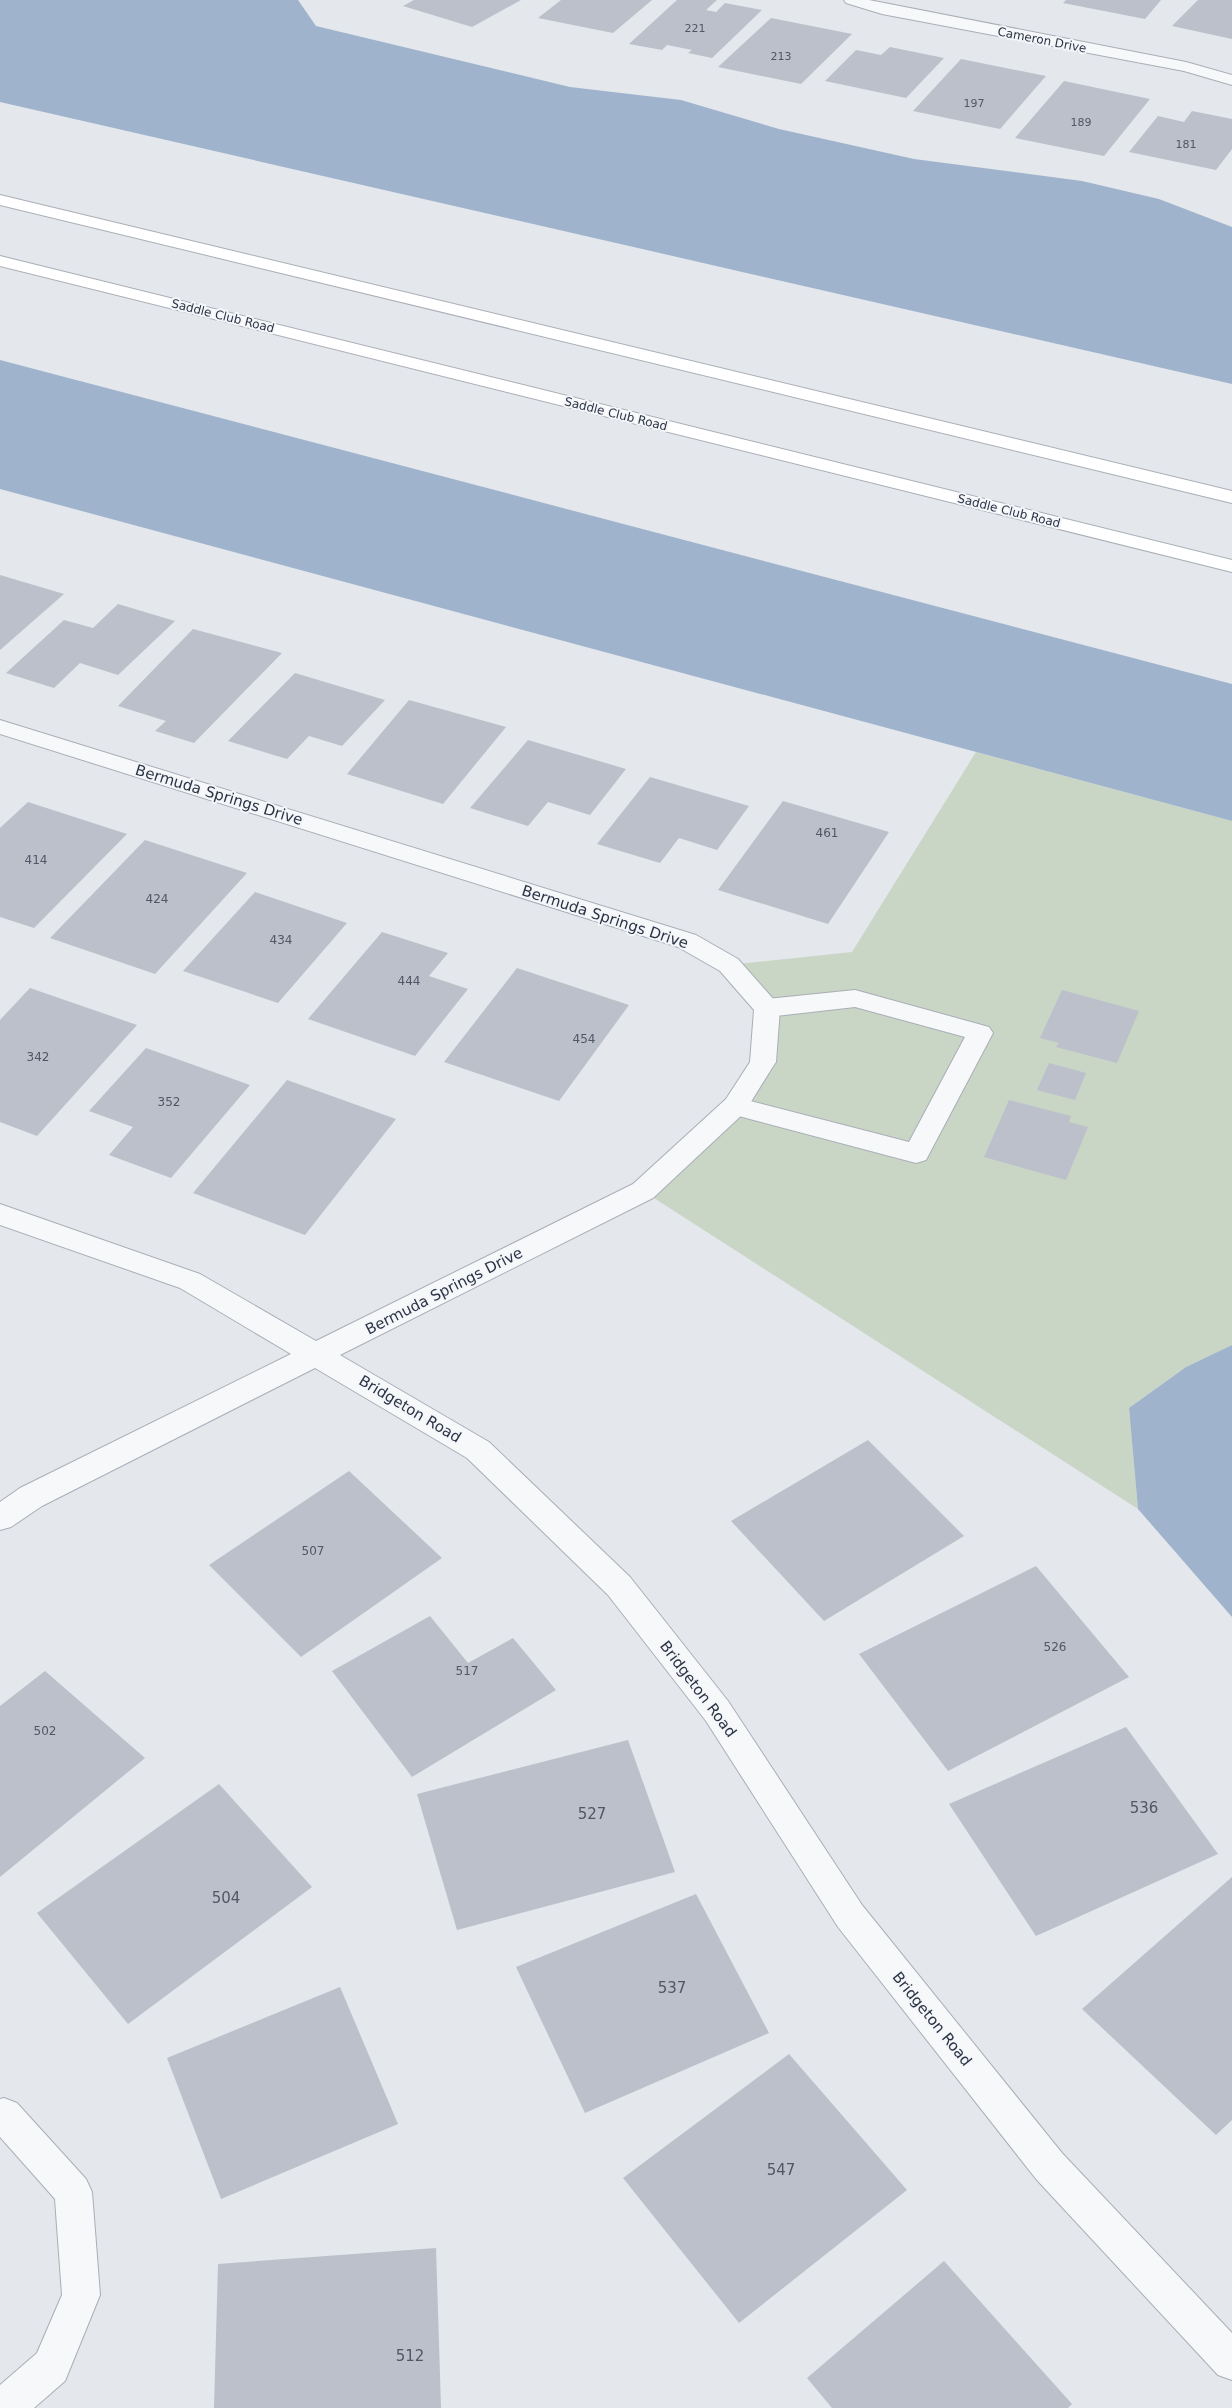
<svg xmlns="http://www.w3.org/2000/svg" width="1232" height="2408" viewBox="0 0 1232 2408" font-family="'DejaVu Sans',sans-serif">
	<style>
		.green { fill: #c9d6c5 }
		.water { fill: #9fb4cc }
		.building { fill: #bbc0ca }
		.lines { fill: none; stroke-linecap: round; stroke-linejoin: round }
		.lane-casing { stroke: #a9aeb7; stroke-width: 2 }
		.street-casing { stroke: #a9aeb7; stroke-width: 2 }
		.secondary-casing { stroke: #a9aeb7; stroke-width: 2 }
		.lane { fill: #f7f8fa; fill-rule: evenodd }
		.street { fill: #f7f8fa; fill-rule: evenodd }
		.secondary { fill: #fff; fill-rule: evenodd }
		.labels { text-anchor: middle; stroke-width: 4; stroke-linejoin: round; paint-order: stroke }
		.far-number-label { font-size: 11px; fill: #4f5766 }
		.far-street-label { font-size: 12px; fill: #2b3445; stroke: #f4f6f9 }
		.number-label { font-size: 12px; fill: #4f5766 }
		.street-label { font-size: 15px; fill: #2b3445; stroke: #f4f6f9 }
		.near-number-label { font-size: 15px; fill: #4f5766 }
	</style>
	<rect width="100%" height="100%" fill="#e4e7ec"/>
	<path class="green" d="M976 752 1232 821V1345L1186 1367 1129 1408 1138 1509 643 1191 763 1062 767 1008 729 965 852 952Z"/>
	<g class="water">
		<path d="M0 0H298L316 26 570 87 681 100 779 129 914 159 1082 181 1159 199 1232 227V384L0 102Z"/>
		<path d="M0 360 1232 684V821L0 489Z"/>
		<path d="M1232 1345V1617L1138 1509 1129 1408 1186 1367Z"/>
	</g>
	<g class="building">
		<path d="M414 0H521L472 27 403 6Z"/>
		<path d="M561 0H652L613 33 538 18Z"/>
		<path d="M677 0H717L706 10 716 12 725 3 762 10 712 58 688 53 692 50 667 45 662 50 629 44Z"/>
		<path d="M1066 0H1161L1145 19 1063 3Z"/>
		<path d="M1198 0H1232V39L1172 26Z"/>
		<path d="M771 18 852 34 801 84 718 67Z"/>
		<path d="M890 47 944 58 906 98 825 81 856 50 881 55Z"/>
		<path d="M961 59 1046 76 1000 129 913 111Z"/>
		<path d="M1064 81 1150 99 1104 156 1015 138Z"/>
		<path d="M1192 111 1232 119V149L1216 170 1129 152 1158 116 1184 122Z"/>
		<path d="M0 575 64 594 0 650Z"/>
		<path d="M118 604 175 621 118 675 80 663 54 688 6 673 64 620 93 628Z"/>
		<path d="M193 629 282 653 194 743 155 731 166 721 118 706Z"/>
		<path d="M295 673 385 700 342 746 309 736 287 759 228 741Z"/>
		<path d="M409 700 506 727 443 804 347 774Z"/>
		<path d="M528 740 626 769 590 815 548 802 528 826 470 808Z"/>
		<path d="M650 777 749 806 717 850 679 838 660 863 597 844Z"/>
		<path d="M783 801 889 832 828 924 718 890Z"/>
		<path d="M28 802 127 834 34 928 0 917V828Z"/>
		<path d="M145 840 247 873 155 974 50 938Z"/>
		<path d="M255 892 347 923 278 1003 183 971Z"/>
		<path d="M382 932 448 953 429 976 468 989 415 1056 308 1019Z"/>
		<path d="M517 968 629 1005 559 1101 444 1062Z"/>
		<path d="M30 988 137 1025 37 1136 0 1122V1020Z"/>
		<path d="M1062 990 1139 1011 1117 1063 1056 1047 1059 1043 1040 1038Z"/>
		<path d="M146 1048 250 1085 171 1178 109 1155 133 1127 89 1111Z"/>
		<path d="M1049 1063 1086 1073 1075 1100 1037 1090Z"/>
		<path d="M287 1080 396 1119 305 1235 193 1193Z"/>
		<path d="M1009 1100 1071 1116 1069 1122 1088 1127 1066 1180 984 1157Z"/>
		<path d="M868 1440 964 1536 824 1621 731 1521Z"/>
		<path d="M349 1471 442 1558 301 1657 209 1565Z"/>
		<path d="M1036 1566 1129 1677 948 1771 859 1654Z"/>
		<path d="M430 1616 468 1663 513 1638 556 1690 412 1777 332 1671Z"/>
		<path d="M45 1671 145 1758 0 1877V1706Z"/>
		<path d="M1126 1727 1218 1854 1036 1936 949 1804Z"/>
		<path d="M628 1740 675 1872 457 1930 417 1794Z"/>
		<path d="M219 1784 312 1887 128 2024 37 1913Z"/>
		<path d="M1232 1877V2120L1216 2135 1082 2009Z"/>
		<path d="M696 1894 769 2033 585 2113 516 1967Z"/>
		<path d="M340 1987 398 2124 221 2199 167 2058Z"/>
		<path d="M789 2054 907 2190 739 2323 623 2178Z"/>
		<path d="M436 2248 441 2408H214L218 2264Z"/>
		<path d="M944 2261 1072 2404 1068 2408H832L807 2378Z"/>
	</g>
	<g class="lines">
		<defs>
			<path id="lane" d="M855 990 989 1027 993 1033 926 1160 916 1163 735 1115 726 1113 722 1106 726 1099 735 1097 909 1142 965 1037 855 1007 767 1017 758 1014 754 1008 758 1002 767 999Z"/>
			<g id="street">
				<path d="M844 0H869L1186 62 1232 75V85L1184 71 882 14 846 3Z"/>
				<path d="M0 720 696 935 738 959 776 1002 780 1008 776 1062 772 1068 744 1113 653 1198 340 1355 489 1442 630 1577 728 1701 862 1905 1062 2153 1232 2333V2380L1218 2375 1036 2179 838 1927 706 1721 608 1595 467 1458 315 1368 42 1506 11 1527 0 1530V1502L20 1488 291 1354 180 1288 0 1225V1204L200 1274 316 1341 633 1184 726 1099 750 1062 754 1010 720 971 678 947 0 734Z"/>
				<path d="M4 2098 17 2103 86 2179 92 2192 100 2295 65 2381 34 2408H0V2385L37 2353 62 2295 55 2199 0 2137V2099Z"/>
			</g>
			<g id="secondary">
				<path d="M0 195 1232 491V503L0 205Z"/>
				<path d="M0 256 1232 560V572L0 266Z"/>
			</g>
		</defs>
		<use href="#lane" class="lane-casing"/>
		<use href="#street" class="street-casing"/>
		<use href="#secondary" class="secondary-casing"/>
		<use href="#lane" class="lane"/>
		<use href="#street" class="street"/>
		<use href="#secondary" class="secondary"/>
	</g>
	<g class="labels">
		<g class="far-number-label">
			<text x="695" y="32">221</text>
			<text x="781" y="60">213</text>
			<text x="974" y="107">197</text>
			<text x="1081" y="126">189</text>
			<text x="1186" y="148">181</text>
		</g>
		<g class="far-street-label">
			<text transform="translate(1042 40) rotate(11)" y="4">Cameron Drive</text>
			<text transform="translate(223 316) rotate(14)" y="4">Saddle Club Road</text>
			<text transform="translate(616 414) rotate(14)" y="4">Saddle Club Road</text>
			<text transform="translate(1009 511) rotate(14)" y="4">Saddle Club Road</text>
		</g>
		<g class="number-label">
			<text x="827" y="837">461</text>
			<text x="36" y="864">414</text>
			<text x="157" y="903">424</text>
			<text x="281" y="944">434</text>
			<text x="409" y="985">444</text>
			<text x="584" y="1043">454</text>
			<text x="38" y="1061">342</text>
			<text x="169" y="1106">352</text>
			<text x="313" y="1555">507</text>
			<text x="1055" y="1651">526</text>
			<text x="467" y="1675">517</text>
			<text x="45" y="1735">502</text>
		</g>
		<g class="street-label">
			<text transform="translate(219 795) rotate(17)" y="5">Bermuda Springs Drive</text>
			<text transform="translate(605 917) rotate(18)" y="5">Bermuda Springs Drive</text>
			<text transform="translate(444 1291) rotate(-27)" y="5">Bermuda Springs Drive</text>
			<text transform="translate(410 1409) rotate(31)" y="5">Bridgeton Road</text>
			<text transform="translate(698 1689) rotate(53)" y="5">Bridgeton Road</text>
			<text transform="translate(932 2019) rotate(51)" y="5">Bridgeton Road</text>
		</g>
		<g class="near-number-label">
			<text x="1144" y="1813">536</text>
			<text x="592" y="1819">527</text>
			<text x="226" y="1903">504</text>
			<text x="672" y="1993">537</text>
			<text x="781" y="2175">547</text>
			<text x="410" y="2361">512</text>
		</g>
	</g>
</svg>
